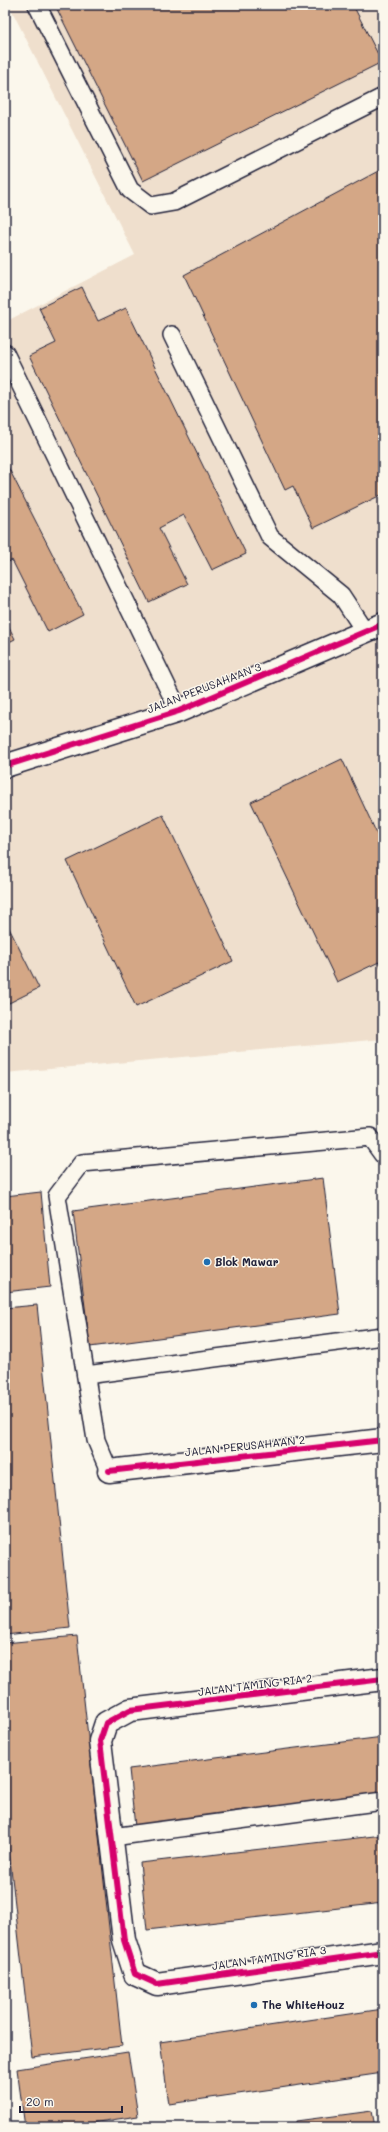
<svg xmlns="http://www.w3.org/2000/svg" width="388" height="2132" viewBox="0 0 388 2132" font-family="Mali,sans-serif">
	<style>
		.built { fill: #efdfcd }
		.building { fill: #d4a786; stroke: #22223b }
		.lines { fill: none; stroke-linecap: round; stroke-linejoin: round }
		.lane-casing { stroke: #22223b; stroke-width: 20 }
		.street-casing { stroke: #22223b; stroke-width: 25 }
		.lane { stroke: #fbf7ec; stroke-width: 17 }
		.street { stroke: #fbf7ec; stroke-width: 22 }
		.cycleway-casing { stroke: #fbf7ec; stroke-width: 8 }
		.cycleway { stroke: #d6006c; stroke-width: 6 }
		.poi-dot { fill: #1f6fb2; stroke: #fbf7ec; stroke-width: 1.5 }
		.labels { text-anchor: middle; stroke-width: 3; stroke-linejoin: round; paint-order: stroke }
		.street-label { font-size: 11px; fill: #22223b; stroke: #fbf7ec }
		.poi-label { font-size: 11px; font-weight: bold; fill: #22223b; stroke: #fbf7ec; text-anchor: start }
	</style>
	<rect width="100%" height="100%" fill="#fbf7ec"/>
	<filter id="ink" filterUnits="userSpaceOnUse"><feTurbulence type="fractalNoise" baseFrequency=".025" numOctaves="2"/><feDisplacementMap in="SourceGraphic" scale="8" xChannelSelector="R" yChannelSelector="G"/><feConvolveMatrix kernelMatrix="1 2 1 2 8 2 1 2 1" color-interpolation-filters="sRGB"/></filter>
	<g filter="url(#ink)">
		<path class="built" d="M9 5H383V1039L5 1073V322L135 255Z"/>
		<g class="building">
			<path d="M55 5H353L382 62 143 181Z"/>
			<path d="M382 169 383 494 313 528 293 486 285 490 184 275Z"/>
			<path d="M82 287 98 321 126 308 246 554 212 570 184 515 159 528 187 584 149 602 29 356 56 343 39 308Z"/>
			<path d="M5 461 83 614 48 632 12 560 5 564Z"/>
			<path d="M5 619 15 639 5 644Z"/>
			<path d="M342 759 383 847V971L379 962 337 982 251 802Z"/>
			<path d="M163 815 233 961 136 1007 67 861Z"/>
			<path d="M7 924 39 988 5 1005V925Z"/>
			<path d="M323 1178 340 1314 90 1347 73 1211Z"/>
			<path d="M41 1192 50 1287 5 1292V1196Z"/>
			<path d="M37 1305 70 1628 5 1635V1308Z"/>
			<path d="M77 1636 122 2046 32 2057 5 1815V1643Z"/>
			<path d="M383 1737V1796L135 1827 129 1769Z"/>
			<path d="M383 1835V1903L147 1930 140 1863Z"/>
			<path d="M383 2009V2073L169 2104 160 2042Z"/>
			<path d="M128 2052 138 2116 64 2127H25L17 2069Z"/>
			<path d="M372 2111 375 2127H296V2121Z"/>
			<path d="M260 2123 261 2127H232Z"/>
		</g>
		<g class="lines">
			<defs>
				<g id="lane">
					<path d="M37 5 130 190 151 206 174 202 383 97"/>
					<path d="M172 335 270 537 341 595 366 633"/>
					<path d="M5 353 179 711"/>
					<path d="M86 1375 383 1336"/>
					<path d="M109 1471 96 1440 57 1196 82 1163 370 1137 383 1155"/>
					<path d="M112 1837 383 1801"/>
				</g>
				<g id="street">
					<path d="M5 766 179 711 383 624"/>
					<path d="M109 1471 383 1440"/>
					<path d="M383 1679 130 1710 106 1723 100 1741 124 1940 135 1974 157 1984 383 1952"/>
				</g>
			</defs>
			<use href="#lane" class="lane-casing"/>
			<use href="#street" class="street-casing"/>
			<use href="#lane" class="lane"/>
			<use href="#street" class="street"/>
			<defs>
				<g id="cycleway">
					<path d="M5 766 179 711 383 624"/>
					<path d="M109 1471 383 1440"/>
					<path d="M383 1679 130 1710 106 1723 100 1741 124 1940 135 1974 157 1984 383 1952"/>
				</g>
			</defs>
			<use href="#cycleway" class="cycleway-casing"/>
			<use href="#cycleway" class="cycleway"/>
		</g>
	</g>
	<g class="poi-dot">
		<circle cx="207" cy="1262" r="4"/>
		<circle cx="254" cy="2005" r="4"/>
	</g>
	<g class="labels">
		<g class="street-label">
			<text transform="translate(204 688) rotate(-21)" y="4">JALAN PERUSAHAAN 3</text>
			<text transform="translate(245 1446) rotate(-6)" y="4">JALAN PERUSAHAAN 2</text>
			<text transform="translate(255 1685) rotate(-7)" y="4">JALAN TAMING RIA 2</text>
			<text transform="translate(269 1958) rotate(-8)" y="4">JALAN TAMING RIA 3</text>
		</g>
		<g class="poi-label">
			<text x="215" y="1266">Blok Mawar</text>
			<text x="262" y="2009">The WhiteHouz</text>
		</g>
	</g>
	<rect width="388" height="2132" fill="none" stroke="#fbf7ec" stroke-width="20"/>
	<rect x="10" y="10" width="368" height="2112" fill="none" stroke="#22223b" stroke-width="1.5" filter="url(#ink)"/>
	<path d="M20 2106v6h102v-6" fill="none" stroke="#22223b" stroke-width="2"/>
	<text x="26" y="2106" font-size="12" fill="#22223b" stroke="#fbf7ec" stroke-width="3" paint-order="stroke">20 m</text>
</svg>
